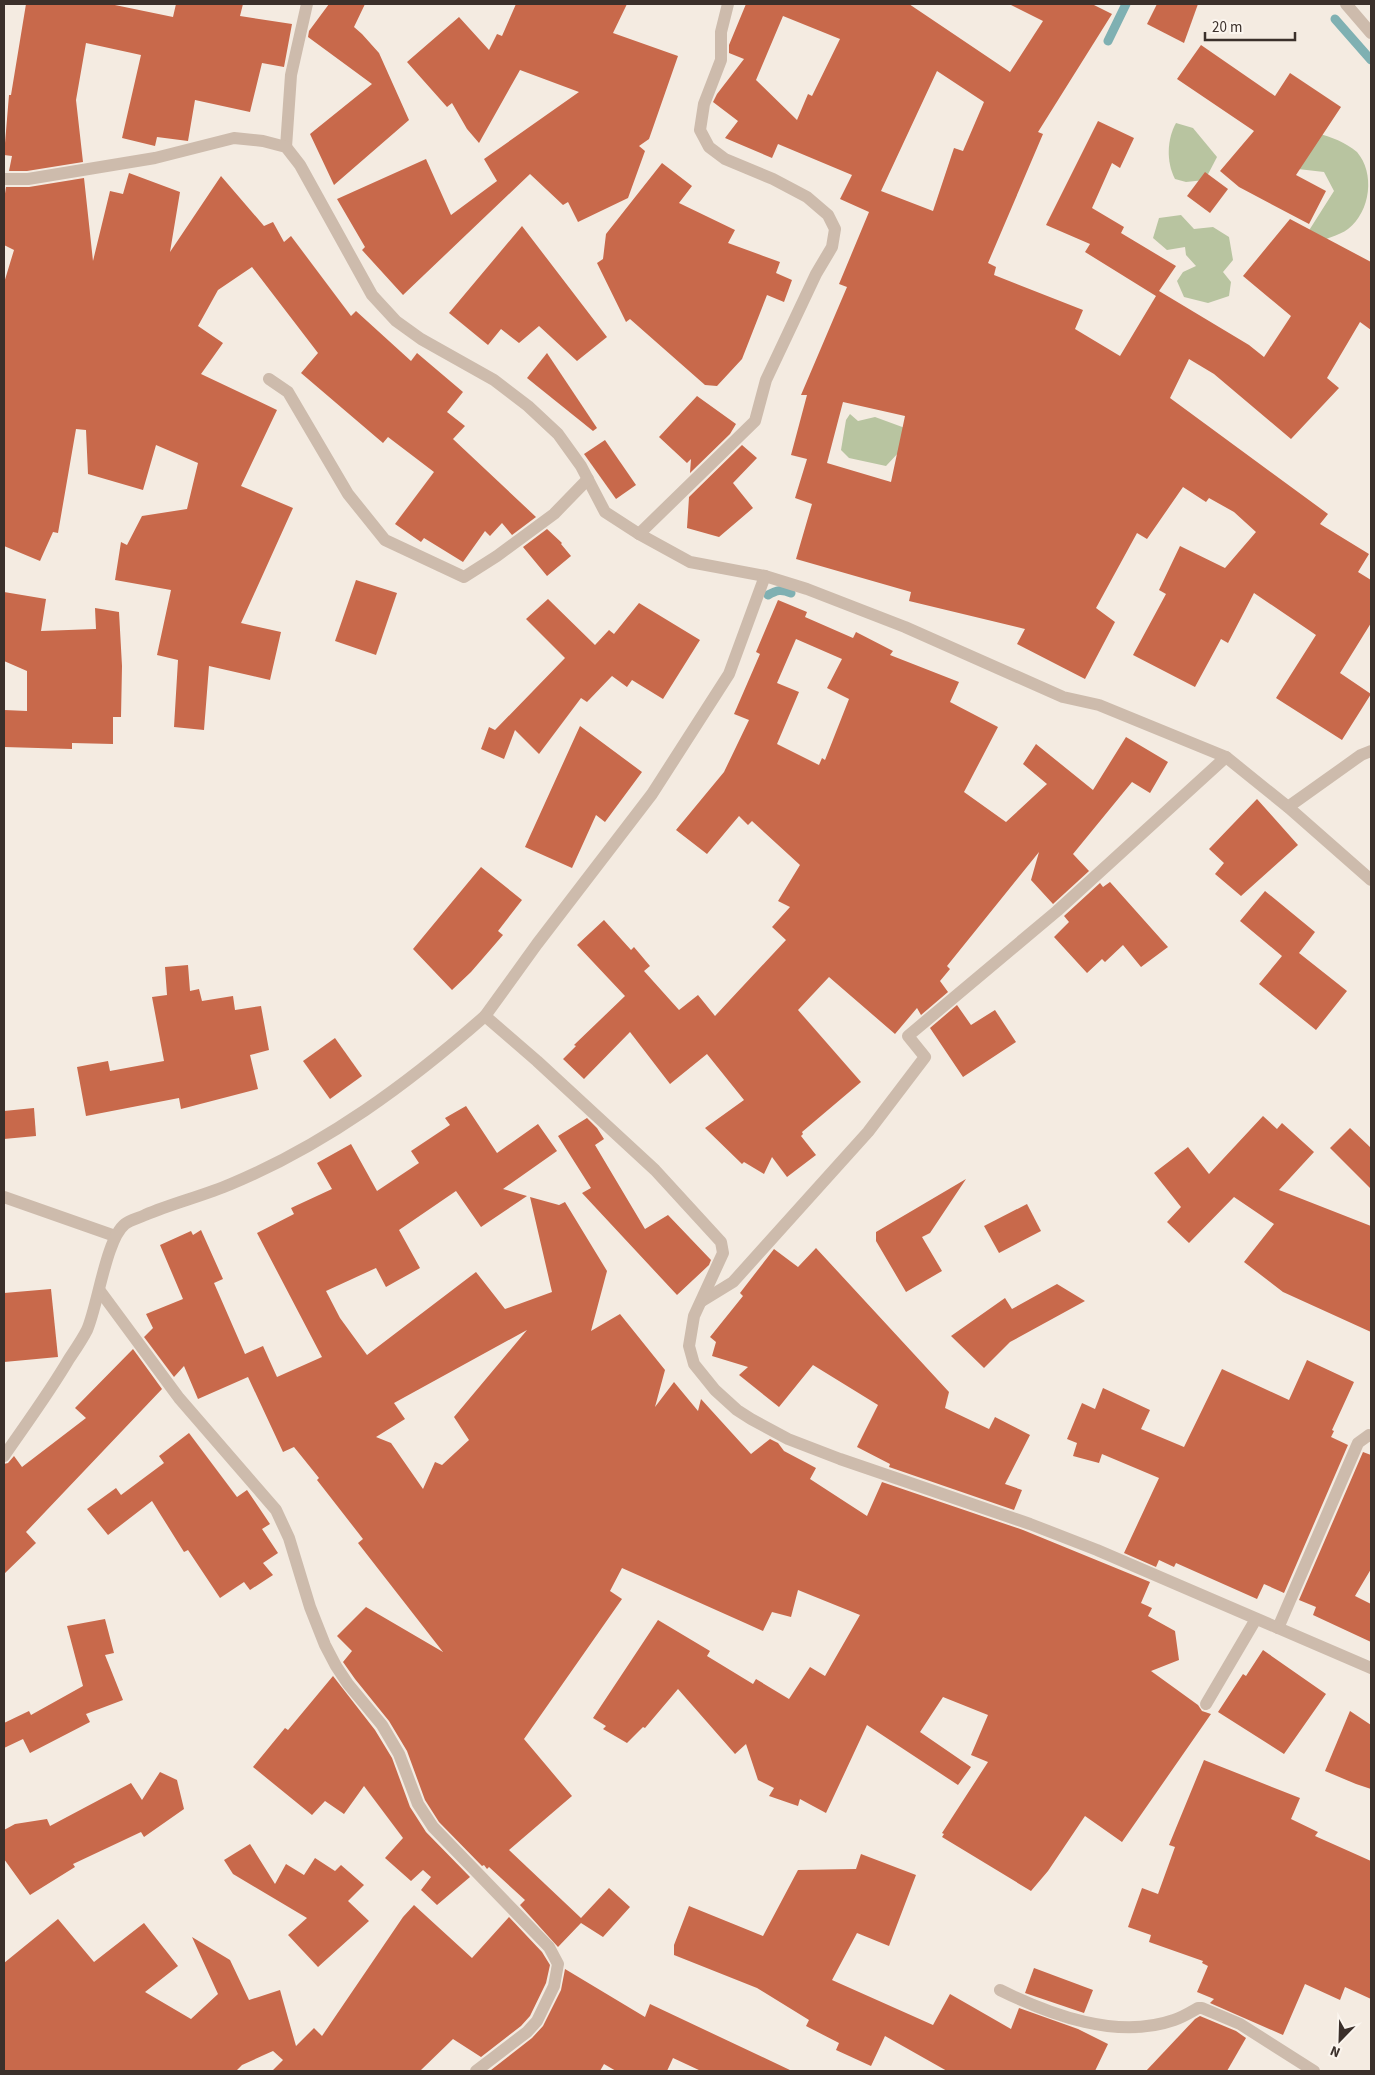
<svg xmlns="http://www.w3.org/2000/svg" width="1375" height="2075" viewBox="0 0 1375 2075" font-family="'Source Sans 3',sans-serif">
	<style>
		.green { fill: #b8c4a0 }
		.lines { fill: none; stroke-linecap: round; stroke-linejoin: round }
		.stream { stroke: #7fb0b2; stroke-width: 9 }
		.building { fill: #c8694b; fill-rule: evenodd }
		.minor { stroke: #cdbbac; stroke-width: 12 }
	</style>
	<rect width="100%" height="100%" fill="#f4ebe1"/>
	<g class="green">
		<path d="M1176 123 1193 128 1217 157 1205 180 1186 182 1175 179C1166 162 1167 139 1176 123Z"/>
		<path d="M1316 133C1332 137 1345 142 1357 152 1375 173 1371 211 1348 229 1339 236 1323 239 1313 244L1308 232 1334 191 1324 172 1298 169Z"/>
		<path d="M1181 215 1194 229 1213 227 1229 237 1233 260 1223 272 1231 282 1229 296 1208 303 1184 297 1177 281 1183 272 1196 266 1186 255 1185 247 1167 250 1153 238 1159 218Z"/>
		<path d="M850 414 858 421 875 417 905 428 900 451 886 466 849 458 841 450 846 420Z"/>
	</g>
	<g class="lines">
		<g class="stream">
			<path d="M1335 19 1371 60"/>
			<path d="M1108 41 1126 4"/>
			<path d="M768 595C777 590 781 589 791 593"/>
		</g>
	</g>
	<g class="building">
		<path d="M26 4H110L173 17 176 4H243L240 16 292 24 284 67 262 63 250 112 195 100 188 141 157 137 155 146 122 138 141 55 86 43 76 100 83 162 27 171H9L12 156 4 155 9 95H11Z"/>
		<path d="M329 4H365L354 27 362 34 379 53 409 120 334 185 310 134 372 84 308 37 309 31Z"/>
		<path d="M516 4H627L613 33 678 56 649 139 639 146 645 151 628 198 578 222 568 202 563 205 530 174 403 295 362 250 365 247 337 199 426 159 451 215 497 181 484 159 579 92 520 70 479 143 467 129 452 103 447 107 407 62 459 17 489 50 497 34 502 36Z"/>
		<path d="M746 4H909L1010 72 1043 21 1009 4H1092L1112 14 1038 132 1043 134 988 263 996 267 994 275 1083 310 1075 329 1120 356 1156 296 1085 252 1090 244 1046 225 1098 121 1134 138 1120 168 1112 163 1092 208 1124 227 1121 233 1176 266 1159 291 1249 345 1264 357 1291 316 1243 276 1290 219 1371 262V330L1360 322 1327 378 1339 388 1291 439 1214 374 1189 359 1170 398 1328 514 1320 524 1369 554 1358 572 1371 580V623L1340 673 1371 694 1342 740 1276 698 1316 635 1254 593 1228 643 1221 639 1195 687 1133 655 1166 594 1159 590 1180 546 1225 568 1256 532 1234 512 1209 498 1206 502 1183 487 1147 539 1137 533 1096 608 1115 622 1085 679 1017 644 1025 629 909 601 911 592 796 559 812 504 795 498 807 459 791 455 807 395H801L847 287 839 284 869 212 840 199 852 175 778 144 772 158 725 138 738 121 713 102 717 94 744 59 729 53V45ZM783 16 840 39 812 96 808 94 797 120 756 80ZM937 71 984 102 963 151 954 148 933 211 881 191ZM843 402 905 416 891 482 827 463Z"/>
		<path d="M1157 4H1198L1184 43 1147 24Z"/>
		<path d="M1201 45 1275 96 1290 73 1341 107 1296 175 1326 191 1309 224 1239 187 1220 171 1254 131 1177 79Z"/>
		<path d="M662 163 692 186 679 203 735 230 728 243 780 262 776 273 792 280 784 302 767 295 742 359 717 386 705 385 630 319 626 322 597 263 603 259 606 234Z"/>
		<path d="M1205 172 1228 189 1210 213 1187 196Z"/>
		<path d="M129 173 180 192 170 252 221 176 264 226 273 222 284 242 291 236 351 316 356 311 411 361 417 353 463 392 447 412 465 426 453 439 536 517 512 535 502 523 490 536 485 531 463 562 424 538 421 542 395 524 434 472 388 437 383 443 301 373 318 353 252 267 218 290 198 326 223 343 201 374 277 410 241 486 293 508 241 623 281 632 270 680 209 666 204 730 174 727 178 660 157 655 171 590 115 580 121 542 127 545 142 516 187 509 198 463 156 445 143 490 88 474 86 430 76 429 58 533 53 532 40 561 4 546V283L14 250 4 245V200L6 187H29L84 178 93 261 110 191 123 194Z"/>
		<path d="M522 226 607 337 577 361 539 326 519 343 501 329 488 345 449 313Z"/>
		<path d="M547 353 597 428 593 431 527 378Z"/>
		<path d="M697 396 736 424 730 434 690 473 691 459 687 463 659 437Z"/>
		<path d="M605 440 636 485 616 499 584 454Z"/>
		<path d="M742 445 757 458 733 483 753 508 719 537 687 528 689 497Z"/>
		<path d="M547 529 562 543 561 544 571 556 547 576 523 547Z"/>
		<path d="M356 580 397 593 376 655 335 641Z"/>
		<path d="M4 592 46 599 41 631 96 629 95 608 119 612 122 666 121 717H113V744L72 743V749L4 747V710L27 711V671L4 661Z"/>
		<path d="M548 599 595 645 609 630 614 634 639 603 700 640 663 699 632 680 627 687 612 676 587 702 581 698 539 754 515 730 504 759 481 749 489 727 495 730 565 658 526 619Z"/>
		<path d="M778 600 807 612 805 617 853 638 856 632 893 651 890 655 959 682 950 702 998 727 964 792 1006 822 1047 784 1023 764 1036 744 1093 790 1126 737 1168 762 1150 793 1132 782 1073 854 1089 871 1053 904 1031 880 1039 852 947 966 950 969 940 981 948 992 921 1015 917 1008 895 1034 829 977 798 1010 861 1082 802 1132 803 1134 801 1136 816 1155 787 1177 772 1157 764 1174 744 1162 742 1164 705 1128 744 1100 707 1054 670 1084 630 1032 584 1079 563 1059 576 1046 574 1045 625 996 577 945 604 920 631 950 634 947 650 966 644 971 679 1010 698 995 715 1016 786 940 772 927 790 907 778 901 800 865 752 821 748 825 739 816 707 854 676 830 724 772 749 720 734 714 760 654 756 652ZM796 639 842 659 827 688 849 699 825 760 822 758 819 765 777 744 799 692 777 683Z"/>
		<path d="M580 726 642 772 605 822 596 815 572 868 525 847Z"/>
		<path d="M1257 799 1298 845 1241 896 1215 874 1224 863 1209 849Z"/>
		<path d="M481 867 522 900 498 931 503 935 471 972 452 990 413 949Z"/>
		<path d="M1110 882 1168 947 1141 967 1123 945 1105 962 1102 959 1087 973 1054 937 1069 922 1064 916 1100 883 1103 887Z"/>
		<path d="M1265 891 1315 932 1299 953 1347 991 1316 1030 1259 984 1282 956 1240 921Z"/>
		<path d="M188 965 190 991 199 989 202 1001 233 996 235 1010 261 1006 269 1050 250 1055 258 1089 181 1109 179 1098 86 1116 77 1067 108 1061 110 1071 164 1061 152 997 167 995 165 967Z"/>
		<path d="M957 1005 971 1025 995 1010 1016 1042 963 1077 930 1028Z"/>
		<path d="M335 1038 362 1076 330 1099 303 1061Z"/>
		<path d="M466 1106 497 1153 538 1124 557 1151 503 1189 527 1196 481 1227 456 1191 399 1230 420 1268 386 1287 376 1268 326 1291 340 1318 367 1355 476 1272 505 1309 552 1292 530 1197 559 1205 565 1202 607 1271 591 1331 620 1314 665 1370 655 1407 674 1382 698 1411 701 1399 751 1454 770 1439 778 1443 784 1451 816 1468 810 1479 867 1516 882 1482 1023 1530 1150 1582 1141 1603 1152 1608 1148 1616 1175 1631 1179 1660 1151 1671 1198 1705 1202 1711 1211 1714 1122 1842 1085 1816 1048 1871 1031 1891 942 1837 944 1834 942 1833 988 1762 971 1755 988 1715 943 1697 920 1732 971 1767 958 1785 867 1725 826 1813 800 1799 798 1806 769 1796 774 1788 758 1780 746 1744 735 1754 678 1689 645 1728 643 1727 627 1743 603 1729 606 1726 593 1718 658 1620 710 1651 707 1656 753 1684 756 1679 789 1699 810 1667 825 1676 860 1615 798 1590 791 1617 772 1612 763 1631 622 1568 610 1591 622 1599 524 1739 572 1796 509 1850 581 1918 609 1888 630 1907 603 1937 581 1923 558 1947 520 1905 525 1900 489 1867 487 1869 484 1865 482 1866 439 1822 425 1800 407 1751 389 1721 355 1679 343 1662 352 1651 337 1636 366 1607 443 1652 358 1543 363 1539 317 1480 319 1478 294 1447 283 1452 248 1377 198 1399 184 1366 174 1377 144 1337 153 1328 146 1314 183 1299 160 1245 191 1231 193 1235 201 1230 223 1279 214 1283 245 1354 263 1346 277 1377 322 1357 257 1233 294 1214 291 1208 332 1189 317 1163 351 1144 377 1191 419 1163 411 1151 450 1125 445 1118ZM527 1330 454 1417 469 1440 442 1465 435 1462 423 1489 391 1443 376 1437 405 1419 394 1403Z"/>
		<path d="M34 1108 36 1136 4 1139V1111Z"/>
		<path d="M1263 1116 1277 1129 1282 1123 1314 1152 1279 1190 1371 1226V1332L1283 1292 1244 1262 1274 1224 1234 1197 1189 1243 1167 1222 1181 1207 1154 1173 1188 1147 1209 1174Z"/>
		<path d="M587 1118 597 1128 604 1139 595 1145 645 1229 668 1215 711 1260 709 1265 677 1295 582 1193 591 1188 558 1136Z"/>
		<path d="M1350 1128 1371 1148V1189L1330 1148Z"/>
		<path d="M966 1179 930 1233 922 1237 942 1271 906 1292 876 1241V1232Z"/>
		<path d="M1027 1204 1041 1231 999 1253 984 1226Z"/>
		<path d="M816 1248 949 1392 945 1408 989 1429 995 1417 1030 1435 1005 1484 1022 1490 1014 1510 889 1467 890 1464 857 1447 878 1405 813 1365 779 1407 739 1375 748 1367 712 1356 716 1342 710 1337 743 1296 740 1293 774 1249 798 1267Z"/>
		<path d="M1057 1284 1085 1301 1010 1342 984 1368 951 1336 1005 1298 1012 1309Z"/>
		<path d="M51 1289 58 1357 4 1362V1293Z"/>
		<path d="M133 1349 162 1389 26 1532 36 1543 4 1574V1464L8 1463 14 1456 22 1467 86 1418 75 1408Z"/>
		<path d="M1307 1360 1354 1382 1332 1430 1334 1431 1331 1437 1348 1445 1284 1593 1264 1584 1257 1599 1176 1563 1174 1567 1159 1560 1156 1567 1124 1553 1159 1478 1102 1454 1099 1463 1073 1456 1077 1443 1067 1439 1082 1403 1095 1409 1103 1388 1150 1410 1141 1429 1184 1447 1222 1369 1289 1400Z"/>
		<path d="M189 1433 237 1497 247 1490 270 1524 262 1529 278 1553 263 1563 273 1575 250 1590 244 1582 220 1598 188 1550 184 1552 152 1501 108 1535 87 1509 116 1488 121 1495 164 1463 159 1456Z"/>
		<path d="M1363 1452 1371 1455V1569L1355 1596 1371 1604V1642L1313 1615 1316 1607 1299 1600Z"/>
		<path d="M105 1619 114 1653 105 1655 123 1700 86 1714 90 1722 30 1753 23 1739 4 1748V1723L29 1711 31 1715 83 1686 67 1626Z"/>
		<path d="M1263 1650 1326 1694 1284 1754 1218 1712 1243 1674 1246 1676Z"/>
		<path d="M333 1676 375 1730 392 1758 410 1807 426 1832 470 1877 437 1905 421 1890 431 1877 423 1870 411 1881 385 1858 403 1838 364 1786 344 1814 325 1801 312 1815 253 1767 285 1728 288 1730Z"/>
		<path d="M1350 1711 1371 1725V1789L1356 1784 1325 1771Z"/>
		<path d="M1204 1760 1300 1798 1291 1819 1318 1832 1315 1836 1371 1861V1999L1345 1987 1340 2000 1305 1984 1283 2035 1210 2003 1214 1999 1197 1992 1208 1966 1202 1963 1203 1961 1149 1942 1151 1935 1128 1927 1142 1888 1158 1894 1175 1847 1169 1845Z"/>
		<path d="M160 1772 177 1780 184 1809 144 1837 141 1832 73 1864 75 1867 30 1895 4 1859V1830L15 1824 47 1819 50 1826 131 1783 142 1800Z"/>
		<path d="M250 1844 275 1884 286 1864 304 1875 315 1858 335 1871 341 1865 364 1885 348 1901 369 1921 318 1967 288 1935 307 1918 233 1874 224 1860Z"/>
		<path d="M861 1854 916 1875 889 1946 857 1933 832 1980 933 2025 950 1994 1011 2029 1019 2008 1078 2029 1108 2044 1095 2071H947L885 2036 871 2066 836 2050 839 2043 806 2026 809 2020 757 1988 674 1955V1945L689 1906 763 1936 798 1870 856 1869Z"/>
		<path d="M414 1905 472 1958 509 1917 542 1952 550 1965 546 1983 530 2016 521 2026 481 2057 453 2039 420 2071H272L283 2060 273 2051 242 2065 236 2071H4V1963L58 1919 94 1962 144 1923 178 1966 145 1992 191 2019 218 1994 192 1937 230 1960 249 2000 280 1990 296 2046 314 2028 322 2036 403 1917Z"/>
		<path d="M1034 1968 1093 1990 1084 2013 1025 1993Z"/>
		<path d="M565 1969 645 2017 650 2004 792 2071H701L673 2058 667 2071H616L604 2064 600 2071H491V2070L532 2038 543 2026 561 1990Z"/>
		<path d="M1200 2016 1236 2031 1246 2038 1227 2071H1146L1195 2019Z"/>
	</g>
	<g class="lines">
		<g class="minor">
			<path d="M1346 4 1371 33"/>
			<path d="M286 147 291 75 307 4"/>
			<path d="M4 179H28L155 158 234 138 263 141 286 147 300 165 372 295 396 321 421 339 494 380 528 406 558 434 581 466 605 512 639 534 690 562 765 576 807 589 905 627 1063 697 1099 705 1226 757 1288 807 1371 880"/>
			<path d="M269 379 288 392 348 494 385 540 464 577 497 556 554 514 588 479"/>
			<path d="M639 534 755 421 766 380 816 274 832 247 835 229 828 215 807 197 773 179 725 159 709 147 700 130 704 104 721 60V32L728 4"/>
			<path d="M1288 807 1361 755 1371 751"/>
			<path d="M485 1016 537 944 652 794 729 674 765 576"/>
			<path d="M4 1197 115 1236"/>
			<path d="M100 1291 179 1398 276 1510 289 1538 310 1607 325 1645 336 1666 348 1684 382 1725 399 1754 418 1804 433 1827 549 1947 558 1964 554 1986 537 2021 527 2032 476 2071"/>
			<path d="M702 1301 733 1282 868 1132 925 1057 908 1036 1057 911 1226 757"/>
			<path d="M4 1456C26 1424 49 1393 69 1359 75 1350 82 1340 87 1330 98 1305 106 1239 125 1224 130 1220 139 1218 145 1215 173 1203 203 1196 231 1184 325 1145 409 1083 485 1016L537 1061 655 1170 721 1242 723 1253 694 1316 689 1346 694 1364 715 1390 737 1410 751 1419 788 1439 840 1459 1030 1524 1097 1550 1371 1668"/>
			<path d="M1278 1628 1358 1443 1369 1435 1371 1436"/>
			<path d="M1206 1704 1256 1619"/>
			<path d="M1000 1990C1051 2015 1117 2040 1174 2020 1183 2017 1191 2012 1198 2008H1202L1240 2024 1314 2071"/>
		</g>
	</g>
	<rect width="1375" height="2075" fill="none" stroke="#3b302b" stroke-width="10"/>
	<g transform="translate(1340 2040) rotate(203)" stroke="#fbf5ee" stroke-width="4" paint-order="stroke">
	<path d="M0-4L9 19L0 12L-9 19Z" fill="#3b302b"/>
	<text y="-8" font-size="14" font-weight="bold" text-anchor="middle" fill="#3b302b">N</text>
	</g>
	<path d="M1205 32v8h90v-8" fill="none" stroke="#3b302b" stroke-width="2.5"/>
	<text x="1212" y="32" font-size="15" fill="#3b302b" stroke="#fbf5ee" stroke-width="4" paint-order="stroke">20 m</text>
</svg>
